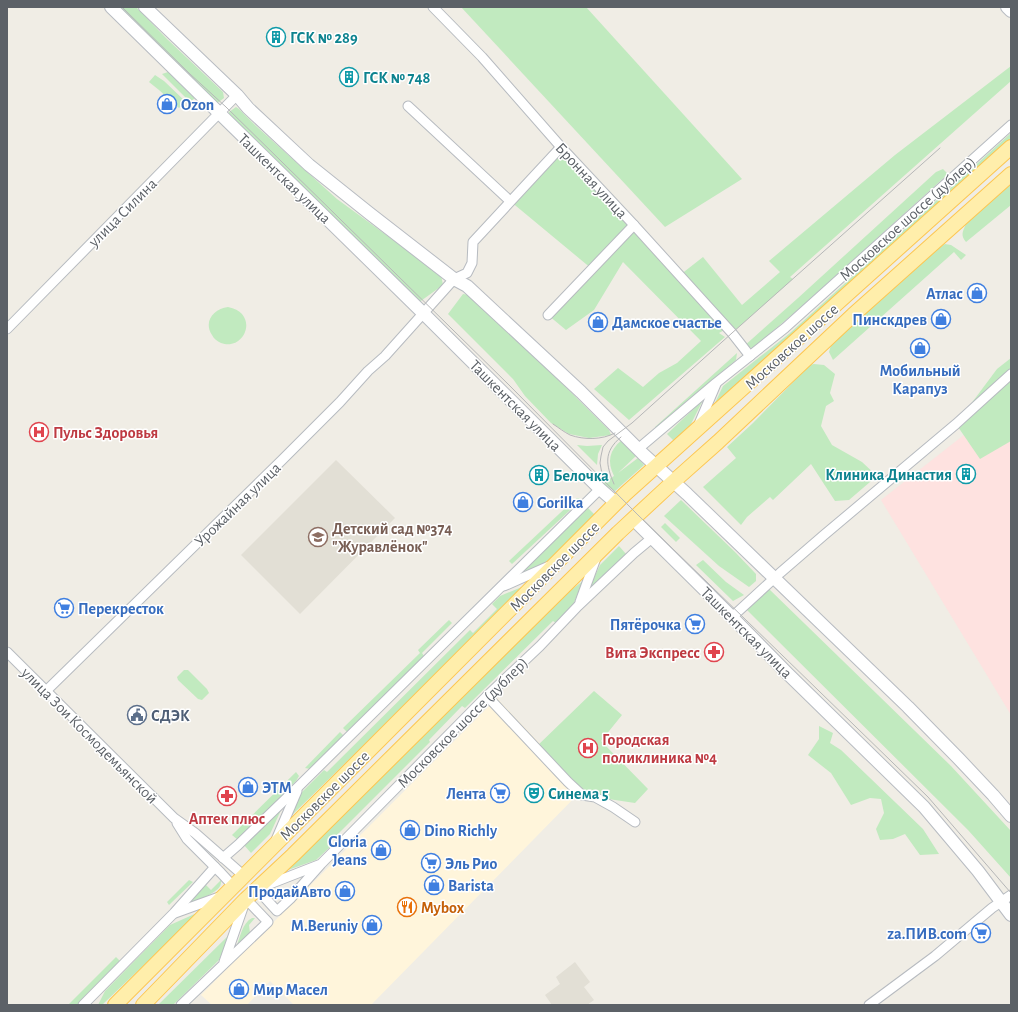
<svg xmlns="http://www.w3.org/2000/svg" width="1018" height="1012" viewBox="0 0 1018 1012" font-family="'Alegreya Sans',sans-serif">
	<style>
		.commercial { fill: #fff5db }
		.education { fill: #e2dfd5 }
		.medical { fill: #fee2e0 }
		.green { fill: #c1eabf }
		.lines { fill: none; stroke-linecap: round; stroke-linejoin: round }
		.street-casing { stroke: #b7bbc0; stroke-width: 11 }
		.secondary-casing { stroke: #b8bcc2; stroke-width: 14 }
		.primary-casing { stroke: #fdc650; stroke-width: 16 }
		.street { stroke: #fff; stroke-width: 9 }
		.secondary { stroke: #fff; stroke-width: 12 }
		.primary { stroke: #ffeeab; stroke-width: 14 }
		.tram { stroke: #b6b7b8; stroke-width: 1 }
		.labels { text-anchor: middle; stroke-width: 3; stroke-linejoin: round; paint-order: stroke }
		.culture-label { font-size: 16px; font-weight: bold; fill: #0d838f; stroke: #fff; text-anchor: start }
		.shop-label { font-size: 16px; font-weight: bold; fill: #366cbe; stroke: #fff; text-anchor: start }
		.street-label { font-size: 16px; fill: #5c6167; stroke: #fff }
		.health-label { font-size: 16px; font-weight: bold; fill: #be3a42; stroke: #fff; text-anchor: start }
		.education-label { font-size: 16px; font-weight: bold; fill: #785e54; stroke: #fff; text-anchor: start }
		.service-label { font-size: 16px; font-weight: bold; fill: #4e5e75; stroke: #fff; text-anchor: start }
		.food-label { font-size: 16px; font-weight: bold; fill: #c56008; stroke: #fff; text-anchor: start }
	</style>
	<rect width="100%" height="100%" fill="#f0ede5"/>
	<path class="commercial" d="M497 698 583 789 371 1005H294L270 981 247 1005H212L201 995Z"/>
	<g class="education">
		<path d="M336 460 395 518 300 614 241 555Z"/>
		<path d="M575 962 590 982 584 987 594 1000 587 1005H552L545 995 560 984 556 977Z"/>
	</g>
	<path class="medical" d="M1011 398V715L881 500Z"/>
	<g class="green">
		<path d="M115 7H136L167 39 223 92 224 98 216 104 202 90 203 88 174 60 156 48Z"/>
		<path d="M461 7H586L742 179 665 227Z"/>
		<path d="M1011 66V81L861 214 790 277 793 279 732 333 728 328 719 333 725 337 629 420 594 389 618 368 643 387 659 373 677 363 701 341 623 262 594 310 566 330 548 315 592 269 510 201 561 147 680 275 703 257 742 305 780 272 769 261 895 155Z"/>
		<path d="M168 72 195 98 190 102 162 74Z"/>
		<path d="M155 75 164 81 186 102 179 108 159 90 149 82Z"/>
		<path d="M236 107 239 109 256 126 337 199 441 275 443 285 418 303 228 118 229 112Z"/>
		<path d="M1011 133V139L713 407 723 386 790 333Z"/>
		<path d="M943 169 948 174 801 307 753 348 743 347 798 298 936 172Z"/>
		<path d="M1011 184V205L966 242C960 235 963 231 966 224Z"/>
		<path d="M945 244 951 245 966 255 961 260 954 252 833 360 829 352 831 345 939 248Z"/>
		<path d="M463 294 469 295 507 329 609 430 611 435 589 438 569 434 551 423 525 396 513 379 448 314Z"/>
		<path d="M228 307C260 313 245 352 221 343 217 341 214 339 212 335 203 321 214 309 228 307Z"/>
		<path d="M737 353 736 360 704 387 656 431 655 427Z"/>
		<path d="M1011 358V441L980 459 956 424 997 369Z"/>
		<path d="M814 364 824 365 835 374 830 393 834 401 826 406 821 426 832 445 862 462 877 476 849 500 835 501 811 464 773 500 770 497 747 517 741 525 703 487 736 458 727 447 753 423 810 365Z"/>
		<path d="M703 400 691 424 674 441 667 434Z"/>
		<path d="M622 440 637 455 618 473 638 458 644 465 615 491 602 484 614 476C607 462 609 450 622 440Z"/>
		<path d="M577 445 587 446 602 445 598 454 597 465Z"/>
		<path d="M579 498 581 500 512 564 509 561 575 499Z"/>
		<path d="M681 500 735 552 756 574V581L749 587 719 566 664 516Z"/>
		<path d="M587 507 595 515 548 561 518 575Z"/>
		<path d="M665 523 680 538 676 542 661 527Z"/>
		<path d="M619 546 626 554 588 591 600 565Z"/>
		<path d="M703 560 726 582 744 595 733 601 696 565Z"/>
		<path d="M583 581 573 605 556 623 553 621 465 708 462 706 429 740 430 742 329 843 330 847 316 860 288 870 548 610 567 593Z"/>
		<path d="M529 584 291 816 300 794 324 770 327 772 470 630 473 633 497 609 492 604 500 596Z"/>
		<path d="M768 588 951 766 1011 831V878L968 830 747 610Z"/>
		<path d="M449 620 452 623 422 653 424 656 347 732 343 728 420 653 418 650Z"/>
		<path d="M184 670H188L207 689 209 693 202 700 198 699 178 680 177 677Z"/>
		<path d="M594 691 622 715 601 741 648 789 635 803 595 797 576 790 535 748Z"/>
		<path d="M819 726 833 733 830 743 841 750 923 829 939 854 920 855 905 834 893 839 880 840 876 829 884 813 881 799 870 798 851 805 831 773 808 755 819 739Z"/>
		<path d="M340 732 344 736 312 768 310 769 305 768Z"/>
		<path d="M296 772 299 776 296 781 238 840 232 835Z"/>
		<path d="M282 808 270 834 251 853 244 845Z"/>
		<path d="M189 880 193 882 169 905 167 902Z"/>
		<path d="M221 880C221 882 221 885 220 886 216 894 195 901 188 904L206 885 211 890Z"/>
		<path d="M199 912 102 1005H98L105 991 170 925Z"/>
		<path d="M252 918H255L249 925 250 933 236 948C240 938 242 923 252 918Z"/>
		<path d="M230 934 219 960 173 1005H158Z"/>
		<path d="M116 957 120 961 77 1005H68Z"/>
	</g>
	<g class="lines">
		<defs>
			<g id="street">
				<path d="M433 7 482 57 561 147 634 225 732 333 750 356"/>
				<path d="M408 106 510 201"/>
				<path d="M548 315 634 225"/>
				<path d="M7 329 237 95"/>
				<path d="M699 424 716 384"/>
				<path d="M638 449 716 383 785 328 1011 125"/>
				<path d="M504 586 549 566"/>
				<path d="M580 602 596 558"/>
				<path d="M732 617 780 573 824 535 956 424 1011 374"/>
				<path d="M7 652 174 818 195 833 244 876"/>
				<path d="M46 691 282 460 340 402 368 371 385 356 454 279 467 273 472 263 473 242 561 147"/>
				<path d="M487 696 568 782 582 795 595 797 613 807 635 822"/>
				<path d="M177 823 187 839 221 873 234 887"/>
				<path d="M276 840 297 791"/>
				<path d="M223 858 238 845 299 786 600 489"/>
				<path d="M321 864 257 889 277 911 290 899 321 864 487 696 540 646 578 606 634 553 652 538"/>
				<path d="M175 913 222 896"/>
				<path d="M83 1005 174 913 215 867"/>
				<path d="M181 1005 268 922 246 899 224 962"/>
				<path d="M869 1005 935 956 992 908 1011 895"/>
			</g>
			<g id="secondary">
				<path d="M111 7 424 314 600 489 616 503"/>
				<path d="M145 7 237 95 248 108 309 165 369 213 454 279 467 286 581 392 643 454 687 494 908 707 960 760 993 795 1011 816"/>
				<path d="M1007 7 1011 11"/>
				<path d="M633 519 732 617 788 674 924 807 978 871 1011 915"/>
			</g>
			<g id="primary">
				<path d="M115 1005 625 494 1011 147"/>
				<path d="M143 1005 246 899 293 855 618 533 673 482 718 442 853 315 1011 174"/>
			</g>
		</defs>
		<use href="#street" class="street-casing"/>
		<use href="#secondary" class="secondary-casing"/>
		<use href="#primary" class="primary-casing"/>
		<use href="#street" class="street"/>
		<use href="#secondary" class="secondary"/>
		<use href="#primary" class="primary"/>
		<g class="tram">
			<path d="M122 7 190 74 226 107 508 384 638 515 928 797 1011 893"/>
			<path d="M553 424C559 428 564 432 570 435 584 440 602 440 615 433"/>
			<path d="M603 479 600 463 601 456 603 447 608 441 632 423 732 333 940 148"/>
			<path d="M614 484C606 465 603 452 621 437"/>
		</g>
	</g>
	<defs>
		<symbol id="building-ring" viewBox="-11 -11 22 22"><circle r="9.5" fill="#fff" stroke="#0f9aa8" stroke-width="1.5"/><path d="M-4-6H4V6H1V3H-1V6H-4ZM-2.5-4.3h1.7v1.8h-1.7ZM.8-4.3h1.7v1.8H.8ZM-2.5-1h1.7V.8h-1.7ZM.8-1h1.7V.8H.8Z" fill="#0f9aa8"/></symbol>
		<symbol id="shop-ring" viewBox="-11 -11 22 22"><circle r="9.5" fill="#fff" stroke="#3f7fe0" stroke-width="1.5"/><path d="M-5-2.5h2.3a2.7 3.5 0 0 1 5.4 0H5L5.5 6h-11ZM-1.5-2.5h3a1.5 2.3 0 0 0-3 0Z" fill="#3f7fe0"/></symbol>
		<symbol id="hospital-ring" viewBox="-11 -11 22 22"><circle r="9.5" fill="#fff" stroke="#e0444e" stroke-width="1.5"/><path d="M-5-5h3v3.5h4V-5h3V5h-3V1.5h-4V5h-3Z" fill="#e0444e"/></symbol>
		<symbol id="school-ring" viewBox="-11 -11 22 22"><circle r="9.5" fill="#fff" stroke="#8d6e63" stroke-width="1.5"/><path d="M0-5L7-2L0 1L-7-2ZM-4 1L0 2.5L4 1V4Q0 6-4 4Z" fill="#8d6e63"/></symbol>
		<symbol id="supermarket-ring" viewBox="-11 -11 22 22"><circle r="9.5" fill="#fff" stroke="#3f7fe0" stroke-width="1.5"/><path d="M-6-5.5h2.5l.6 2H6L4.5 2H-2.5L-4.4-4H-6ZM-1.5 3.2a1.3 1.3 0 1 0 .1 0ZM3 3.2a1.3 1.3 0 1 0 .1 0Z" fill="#3f7fe0"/></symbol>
		<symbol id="pharmacy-ring" viewBox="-11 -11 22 22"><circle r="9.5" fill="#fff" stroke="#e0444e" stroke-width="1.5"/><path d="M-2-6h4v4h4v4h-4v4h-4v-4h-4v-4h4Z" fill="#e0444e"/></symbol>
		<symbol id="civic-ring" viewBox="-11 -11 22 22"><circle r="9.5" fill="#fff" stroke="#5c6f8a" stroke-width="1.5"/><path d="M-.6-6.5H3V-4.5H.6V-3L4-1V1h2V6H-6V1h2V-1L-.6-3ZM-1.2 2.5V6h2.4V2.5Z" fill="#5c6f8a"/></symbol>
		<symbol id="theatre-ring" viewBox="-11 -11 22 22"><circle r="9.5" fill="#fff" stroke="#0f9aa8" stroke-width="1.5"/><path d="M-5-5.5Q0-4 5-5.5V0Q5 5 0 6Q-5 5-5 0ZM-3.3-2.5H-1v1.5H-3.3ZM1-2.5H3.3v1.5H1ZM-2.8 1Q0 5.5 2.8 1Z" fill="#0f9aa8"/></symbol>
		<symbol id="restaurant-ring" viewBox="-11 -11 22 22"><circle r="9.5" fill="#fff" stroke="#e8710a" stroke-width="1.5"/><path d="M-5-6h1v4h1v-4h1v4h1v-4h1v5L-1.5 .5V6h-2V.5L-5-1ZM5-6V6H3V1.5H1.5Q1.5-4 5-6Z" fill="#e8710a"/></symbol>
	</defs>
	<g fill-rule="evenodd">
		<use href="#building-ring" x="265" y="26" width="22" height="22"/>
		<use href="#building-ring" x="338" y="66" width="22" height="22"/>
		<use href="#shop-ring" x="156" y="93" width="22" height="22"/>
		<use href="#shop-ring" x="966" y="282" width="22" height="22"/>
		<use href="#shop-ring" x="930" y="308" width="22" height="22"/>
		<use href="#shop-ring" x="587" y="311" width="22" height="22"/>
		<use href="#shop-ring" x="909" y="337" width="22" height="22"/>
		<use href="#hospital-ring" x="28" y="421" width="22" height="22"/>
		<use href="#building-ring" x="955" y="463" width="22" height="22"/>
		<use href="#building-ring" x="528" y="464" width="22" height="22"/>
		<use href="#shop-ring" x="512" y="491" width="22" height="22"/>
		<use href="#school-ring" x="307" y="526" width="22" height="22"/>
		<use href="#supermarket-ring" x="53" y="597" width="22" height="22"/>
		<use href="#supermarket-ring" x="684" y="613" width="22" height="22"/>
		<use href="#pharmacy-ring" x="703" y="641" width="22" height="22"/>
		<use href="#civic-ring" x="126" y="704" width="22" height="22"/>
		<use href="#hospital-ring" x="577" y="737" width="22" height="22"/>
		<use href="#shop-ring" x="237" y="776" width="22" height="22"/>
		<use href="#supermarket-ring" x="489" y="782" width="22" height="22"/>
		<use href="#theatre-ring" x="523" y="782" width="22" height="22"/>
		<use href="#pharmacy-ring" x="216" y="785" width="22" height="22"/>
		<use href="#shop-ring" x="399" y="819" width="22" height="22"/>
		<use href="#shop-ring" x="370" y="839" width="22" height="22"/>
		<use href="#supermarket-ring" x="420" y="852" width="22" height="22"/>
		<use href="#shop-ring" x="423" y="874" width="22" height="22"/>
		<use href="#shop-ring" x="334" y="880" width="22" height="22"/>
		<use href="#restaurant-ring" x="396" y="896" width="22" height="22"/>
		<use href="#shop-ring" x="361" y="914" width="22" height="22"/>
		<use href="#supermarket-ring" x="970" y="922" width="22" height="22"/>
		<use href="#shop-ring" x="228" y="978" width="22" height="22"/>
	</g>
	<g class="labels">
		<g class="culture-label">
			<text x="290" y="43">ГСК № 289</text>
			<text x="363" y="83">ГСК № 748</text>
			<text x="952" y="480" text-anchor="end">Клиника Династия</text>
			<text x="553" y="481">Белочка</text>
			<text x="548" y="799">Синема 5</text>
		</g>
		<g class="shop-label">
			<text x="181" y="110">Ozon</text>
			<text x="963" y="299" text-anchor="end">Атлас</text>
			<text x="927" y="325" text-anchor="end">Пинскдрев</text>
			<text x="612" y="328">Дамское счастье</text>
			<text x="920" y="376" text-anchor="middle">Мобильный<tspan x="920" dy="18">Карапуз</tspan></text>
			<text x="537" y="508">Gorilka</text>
			<text x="78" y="614">Перекресток</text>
			<text x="681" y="630" text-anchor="end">Пятёрочка</text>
			<text x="262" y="793">ЭТМ</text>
			<text x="486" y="799" text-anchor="end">Лента</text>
			<text x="424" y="836">Dino Richly</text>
			<text x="367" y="847" text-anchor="end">Gloria<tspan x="367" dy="18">Jeans</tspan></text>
			<text x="445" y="869">Эль Рио</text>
			<text x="448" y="891">Barista</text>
			<text x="331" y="897" text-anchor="end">ПродайАвто</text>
			<text x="358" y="931" text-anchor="end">M.Beruniy</text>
			<text x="967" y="939" text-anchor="end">za.ПИВ.com</text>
			<text x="253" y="995">Мир Масел</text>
		</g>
		<g class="street-label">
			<text transform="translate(285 178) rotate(44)" y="6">Ташкентская улица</text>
			<text transform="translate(592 180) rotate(47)" y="6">Бронная улица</text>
			<text transform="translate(122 212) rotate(-45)" y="6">улица Силина</text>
			<text transform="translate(907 218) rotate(-42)" y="6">Московское шоссе (дублер)</text>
			<text transform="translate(791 346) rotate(-42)" y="6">Московское шоссе</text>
			<text transform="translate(516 405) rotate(45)" y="6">Ташкентская улица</text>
			<text transform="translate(237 504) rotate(-44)" y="6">Урожайная улица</text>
			<text transform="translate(554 566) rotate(-45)" y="6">Московское шоссе</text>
			<text transform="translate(747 632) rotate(45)" y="6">Ташкентская улица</text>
			<text transform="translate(462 722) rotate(-45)" y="6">Московское шоссе (дублер)</text>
			<text transform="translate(90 735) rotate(45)" y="6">улица Зои Космодемьянской</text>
			<text transform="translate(324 795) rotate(-45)" y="6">Московское шоссе</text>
		</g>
		<g class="health-label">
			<text x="53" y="438">Пульс Здоровья</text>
			<text x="700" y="658" text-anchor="end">Вита Экспресс</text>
			<text x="602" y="745">Городская<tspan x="602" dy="18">поликлиника №4</tspan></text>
			<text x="227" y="824" text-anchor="middle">Аптек плюс</text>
		</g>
		<g class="education-label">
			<text x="332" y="534">Детский сад №374<tspan x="332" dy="18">"Журавлёнок"</tspan></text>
		</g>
		<g class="service-label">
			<text x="151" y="721">СДЭК</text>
		</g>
		<g class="food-label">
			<text x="421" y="913">Mybox</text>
		</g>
	</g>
	<rect width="1018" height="1012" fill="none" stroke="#5c6167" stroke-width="16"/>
</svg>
